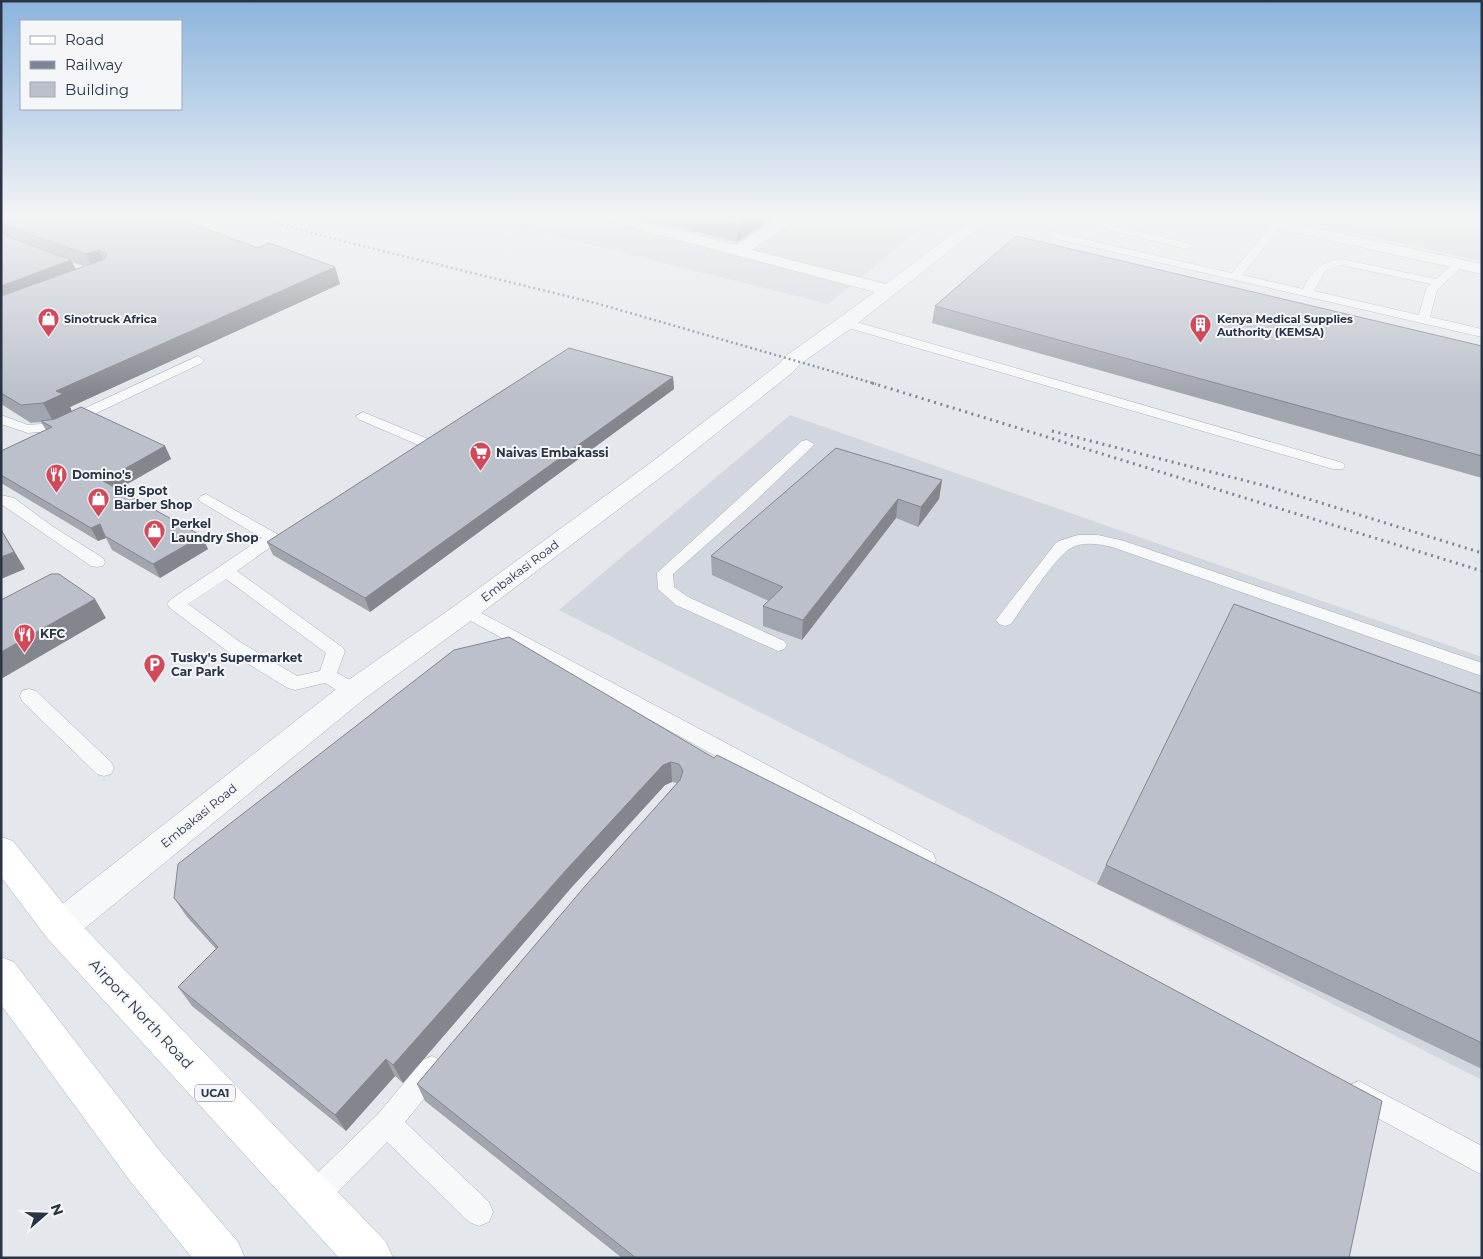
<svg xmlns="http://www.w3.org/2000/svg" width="1483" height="1259" viewBox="0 0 1483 1259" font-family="Montserrat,sans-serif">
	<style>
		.built { fill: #d2d6de }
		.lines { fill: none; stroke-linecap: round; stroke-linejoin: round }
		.service-casing { stroke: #a9aeb7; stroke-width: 1 }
		.minor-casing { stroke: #a9aeb7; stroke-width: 1 }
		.primary-casing { stroke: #a3abb8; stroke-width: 1 }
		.service { fill: #f7f8fa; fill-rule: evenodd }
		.minor { fill: #f7f8fa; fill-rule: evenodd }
		.primary { fill: #fff; fill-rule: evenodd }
		.rail-far1 { stroke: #7d8696; stroke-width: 2.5; stroke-dasharray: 2 3; stroke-linecap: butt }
		.rail { stroke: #7d8696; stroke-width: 3; stroke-dasharray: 2 4.5; stroke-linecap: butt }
		.wall { fill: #a1a5ae; fill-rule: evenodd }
		.shaded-wall { fill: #83868d }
		.building { fill: #bbc0ca; stroke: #83868d }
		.labels { text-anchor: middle; stroke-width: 4; stroke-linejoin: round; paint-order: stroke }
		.far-poi-label { font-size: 11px; font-weight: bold; fill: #2b3445; stroke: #f4f6f9; text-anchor: start }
		.shield { fill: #f4f6f9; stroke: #676e7b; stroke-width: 1 }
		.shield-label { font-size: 11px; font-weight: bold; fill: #2b3445 }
		.poi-label { font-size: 12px; font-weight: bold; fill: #2b3445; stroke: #f4f6f9; text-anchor: start }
		.street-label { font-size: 12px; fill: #2b3445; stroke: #f4f6f9 }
		.near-street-label { font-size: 15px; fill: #2b3445; stroke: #f4f6f9 }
	</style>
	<rect width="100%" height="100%" fill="#e4e7ec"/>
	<g class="built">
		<path d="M483 218H934L828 304Z"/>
		<path d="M1287 218H1482V261Z"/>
		<path d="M790 415 1482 657V1080L559 610Z"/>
	</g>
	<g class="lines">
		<defs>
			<g id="service">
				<path d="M1079 218H1092L1104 223 1191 244 1192 246 1187 249 1097 227Z"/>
				<path d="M1278 221 1283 224 1242 275 1303 289C1313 270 1320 262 1341 259L1436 279 1455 262H1463L1464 264 1463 266 1437 290 1430 317 1482 329V337L1053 238 1048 235 1053 232 1232 273 1274 222ZM1341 265 1431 284 1426 289 1419 315 1314 291 1326 270Z"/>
				<path d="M846 319 1343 463 1345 466 1343 469H1333L842 326 840 323 842 320Z"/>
				<path d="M198 356 204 360 202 363 61 430 28 433 1 424V415L28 425 53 423Z"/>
				<path d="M363 412 433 441 435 444 428 448 423 447 358 419 356 416Z"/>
				<path d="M807 440 814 444 812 447 751 505 673 574 674 587 688 597 784 641 787 645 784 649 778 651 676 605 658 589 657 573 802 441Z"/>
				<path d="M206 494 279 535 281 538 279 541 237 571 342 647 345 651 337 673 361 686 363 691 361 696C348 700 336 689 325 683L295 690 288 688 227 651 170 608 167 604 170 600 262 538 201 502 198 499 201 496ZM226 579 326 653 320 671 297 676 240 642 188 604Z"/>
				<path d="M1 495 14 498 52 526 103 558 105 562 103 566 97 567 91 566 1 504Z"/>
				<path d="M1078 535H1098L1124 541 1482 663V676L1112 547C1100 544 1082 541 1071 548 1055 557 1023 607 1011 624L1005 626 999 624 996 620 999 616 1055 544 1059 541Z"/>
				<path d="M466 605 933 853 936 860 933 867 925 869 917 867 460 615 457 611 460 607Z"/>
				<path d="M29 689 36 691 111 762 114 768 111 774 104 776 97 774 22 701 20 696 22 691Z"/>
				<path d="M432 1056 441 1060 445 1069 441 1078 405 1122 489 1202 493 1212 489 1222 479 1226 469 1222 387 1142 323 1207 313 1211 303 1207 299 1197 303 1187 378 1114 423 1060Z"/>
				<path d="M1359 1081 1482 1146V1175L1350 1103 1346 1094 1350 1085Z"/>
			</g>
			<g id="minor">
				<path d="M603 218H629L736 245 779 218H797L794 221 752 250 886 284 973 218H991L853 327 800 364 793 372 669 471 476 617 364 699 73 938 60 943 47 938 42 927 47 916 344 683 456 605 653 461 779 364 786 356 875 292 606 221Z"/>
				<path d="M1244 218H1272L1482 264V274L1252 223 1247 221Z"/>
			</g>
			<g id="primary">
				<path d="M1 837 13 841 73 916 386 1242 393 1258H339L47 938 1 877Z"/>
				<path d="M1 957 14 962 160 1151 238 1242 245 1258H192L130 1181 1 1005Z"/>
			</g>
		</defs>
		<use href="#service" class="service-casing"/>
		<use href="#minor" class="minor-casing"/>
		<use href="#primary" class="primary-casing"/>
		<use href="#service" class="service"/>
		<use href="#minor" class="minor"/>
		<use href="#primary" class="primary"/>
		<path class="rail-far1" d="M257 218 346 242 599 304 876 384"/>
		<g class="rail">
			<path d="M872 383 1482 571"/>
			<path d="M1052 431 1270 487 1482 553"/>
		</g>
	</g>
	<g class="wall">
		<path d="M1 218 258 248 335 267 340 284 70 407 72 411 165 446 171 459 118 489 208 549 160 578 112 550 106 538 98 541 1 483V451L46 430 41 422 31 423 1 404ZM72 262 83 266 76 269Z"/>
		<path d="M640 218H773L737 242Z"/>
		<path d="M935 306 1482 346V478L932 323Z"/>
		<path d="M673 377 674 389 370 612 273 555 267 542Z"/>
		<path d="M942 480 939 499 918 527 896 518 802 640 763 626V606L769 601 712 575 711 556Z"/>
		<path d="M509 637 1349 1258H622L425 1101 417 1084 677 783 672 782 665 785 571 888 403 1083 395 1076 346 1131 192 1006 178 987 216 949 187 917 174 898Z"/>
		<path d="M1482 694V1069L1097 884 1106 865Z"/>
	</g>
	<g class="shaded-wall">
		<path d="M746 218H773L737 242V224Z"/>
		<path d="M1 225H4L12 240 1 239Z"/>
		<path d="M99 250 106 266 93 270 86 254Z"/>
		<path d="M71 260 79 276 1 306V286Z"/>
		<path d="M335 267 340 284 70 407 72 412 53 421 43 403 56 391Z"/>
		<path d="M673 377 674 389 370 612 365 598Z"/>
		<path d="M165 446 171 459 110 494 103 481Z"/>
		<path d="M942 480 939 499 918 527 921 507Z"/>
		<path d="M898 499 896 518 802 640 803 620Z"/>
		<path d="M100 524 106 538 98 541 91 528Z"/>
		<path d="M1 529 25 569 1 579Z"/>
		<path d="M202 536 208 549 160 578 153 564Z"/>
		<path d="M95 599 106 618 1 679V652Z"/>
		<path d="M671 762 672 782 665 785 571 888 403 1083 393 1065 567 869 663 765Z"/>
		<path d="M386 1059 395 1076 346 1131 335 1115Z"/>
	</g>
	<g class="building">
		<path d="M1 218H175L196 225 258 248 269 243 335 267 56 391 63 394 43 403 21 405 1 393V296L105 259 107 254 99 250 86 254 4 225H1Z"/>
		<path d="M711 218H746L737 224Z"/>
		<path d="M1 234 71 260 1 286Z"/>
		<path d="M1016 236 1482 346V456L935 306Z"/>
		<path d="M569 348 673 377 365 598 267 542Z"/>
		<path d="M81 407 165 446 103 481 202 536 153 564 105 536 100 524 91 528 1 475V451L52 427 41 421 55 419Z"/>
		<path d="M836 448 942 480 921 507 898 499 803 620 763 606 783 587 711 556Z"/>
		<path d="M1 530 14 552 1 557Z"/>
		<path d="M51 574H59L95 599 1 652V600Z"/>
		<path d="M1234 604 1482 694V1043L1106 865Z"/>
		<path d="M509 637 714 758 717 755 997 895 1382 1101 1349 1258H636L417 1084 586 885 680 780 683 771 679 764 671 762 663 765 567 869 393 1065 386 1059 335 1115 178 987 218 947 174 898 178 864 454 650Z"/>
	</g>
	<linearGradient id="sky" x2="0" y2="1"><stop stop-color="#8bb4dd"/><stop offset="0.55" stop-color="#f3f4f6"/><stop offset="1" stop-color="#f3f4f6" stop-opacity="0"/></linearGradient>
	<rect width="1483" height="394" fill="url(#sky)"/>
	<defs>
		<symbol id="shop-pin" viewBox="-11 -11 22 30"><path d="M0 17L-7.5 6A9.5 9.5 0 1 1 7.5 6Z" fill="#d1495b" stroke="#f4f6f9"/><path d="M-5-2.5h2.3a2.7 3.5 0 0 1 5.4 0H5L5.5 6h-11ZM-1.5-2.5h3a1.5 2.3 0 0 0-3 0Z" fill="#fff"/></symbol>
		<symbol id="building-pin" viewBox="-11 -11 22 30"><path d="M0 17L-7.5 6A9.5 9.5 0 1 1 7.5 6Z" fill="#d1495b" stroke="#f4f6f9"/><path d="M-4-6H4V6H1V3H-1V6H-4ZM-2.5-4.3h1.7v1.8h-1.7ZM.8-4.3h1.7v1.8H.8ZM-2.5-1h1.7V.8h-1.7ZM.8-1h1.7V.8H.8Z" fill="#fff"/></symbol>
		<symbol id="supermarket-pin" viewBox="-11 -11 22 30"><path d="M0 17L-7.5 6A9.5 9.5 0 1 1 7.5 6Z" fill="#d1495b" stroke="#f4f6f9"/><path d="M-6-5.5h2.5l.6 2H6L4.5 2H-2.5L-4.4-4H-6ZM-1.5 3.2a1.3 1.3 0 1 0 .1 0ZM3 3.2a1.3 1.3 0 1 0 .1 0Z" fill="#fff"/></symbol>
		<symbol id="restaurant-pin" viewBox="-11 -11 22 30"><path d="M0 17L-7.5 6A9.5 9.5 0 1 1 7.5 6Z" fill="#d1495b" stroke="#f4f6f9"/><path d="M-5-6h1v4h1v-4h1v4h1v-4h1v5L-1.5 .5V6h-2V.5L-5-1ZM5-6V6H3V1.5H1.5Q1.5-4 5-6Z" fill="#fff"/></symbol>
		<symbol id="parking-pin" viewBox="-11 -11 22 30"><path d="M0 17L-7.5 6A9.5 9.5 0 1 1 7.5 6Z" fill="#d1495b" stroke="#f4f6f9"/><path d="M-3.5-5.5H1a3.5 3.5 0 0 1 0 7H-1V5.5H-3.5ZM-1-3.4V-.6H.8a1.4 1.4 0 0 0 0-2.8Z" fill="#fff"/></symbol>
	</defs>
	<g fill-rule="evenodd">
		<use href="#shop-pin" x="36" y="306" width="25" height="34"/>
		<use href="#building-pin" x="1188" y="312" width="25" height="34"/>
		<use href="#supermarket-pin" x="468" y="440" width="25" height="34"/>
		<use href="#restaurant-pin" x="44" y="462" width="25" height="34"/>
		<use href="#shop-pin" x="86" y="486" width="25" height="34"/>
		<use href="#shop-pin" x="142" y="518" width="25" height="34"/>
		<use href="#restaurant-pin" x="12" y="622" width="25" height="34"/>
		<use href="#parking-pin" x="142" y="652" width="25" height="34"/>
	</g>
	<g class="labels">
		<g class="far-poi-label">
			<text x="64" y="323">Sinotruck Africa</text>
			<text x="1217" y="323">Kenya Medical Supplies<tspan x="1217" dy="13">Authority (KEMSA)</tspan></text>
		</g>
		<rect class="shield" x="195" y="1084.5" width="40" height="17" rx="4"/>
		<g class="shield-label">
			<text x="215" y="1097">UCA1</text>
		</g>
		<g class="poi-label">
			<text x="496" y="457">Naivas Embakassi</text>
			<text x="72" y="479">Domino's</text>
			<text x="114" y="495">Big Spot<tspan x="114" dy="14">Barber Shop</tspan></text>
			<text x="171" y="528">Perkel<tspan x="171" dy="14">Laundry Shop</tspan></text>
			<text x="40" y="638">KFC</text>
			<text x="171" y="662">Tusky's Supermarket<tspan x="171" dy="14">Car Park</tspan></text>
		</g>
		<g class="street-label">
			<text transform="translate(520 571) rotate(-37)" y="4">Embakasi Road</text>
			<text transform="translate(199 816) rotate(-39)" y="4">Embakasi Road</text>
		</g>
		<g class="near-street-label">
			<text transform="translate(141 1014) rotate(47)" y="5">Airport North Road</text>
		</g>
	</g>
	<rect width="1483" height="1259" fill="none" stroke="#2b3445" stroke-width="5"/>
	<rect x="20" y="20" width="162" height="90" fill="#f4f6f9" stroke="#a4a8b1"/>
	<rect x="30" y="36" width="25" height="8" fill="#ffffff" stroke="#a4a8b1"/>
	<text x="65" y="45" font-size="15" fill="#2b3445">Road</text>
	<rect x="30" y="61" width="25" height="8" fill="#7d8696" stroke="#a4a8b1"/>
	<text x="65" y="70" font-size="15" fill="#2b3445">Railway</text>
	<rect x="30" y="82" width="25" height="15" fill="#bbc0ca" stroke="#a4a8b1"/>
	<text x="65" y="95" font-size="15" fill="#2b3445">Building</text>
	<g transform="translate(45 1214) rotate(70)" stroke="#f4f6f9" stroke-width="4" paint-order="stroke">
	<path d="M0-4L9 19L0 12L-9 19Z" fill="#2b3445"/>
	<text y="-8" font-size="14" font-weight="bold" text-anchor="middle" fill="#2b3445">N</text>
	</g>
</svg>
